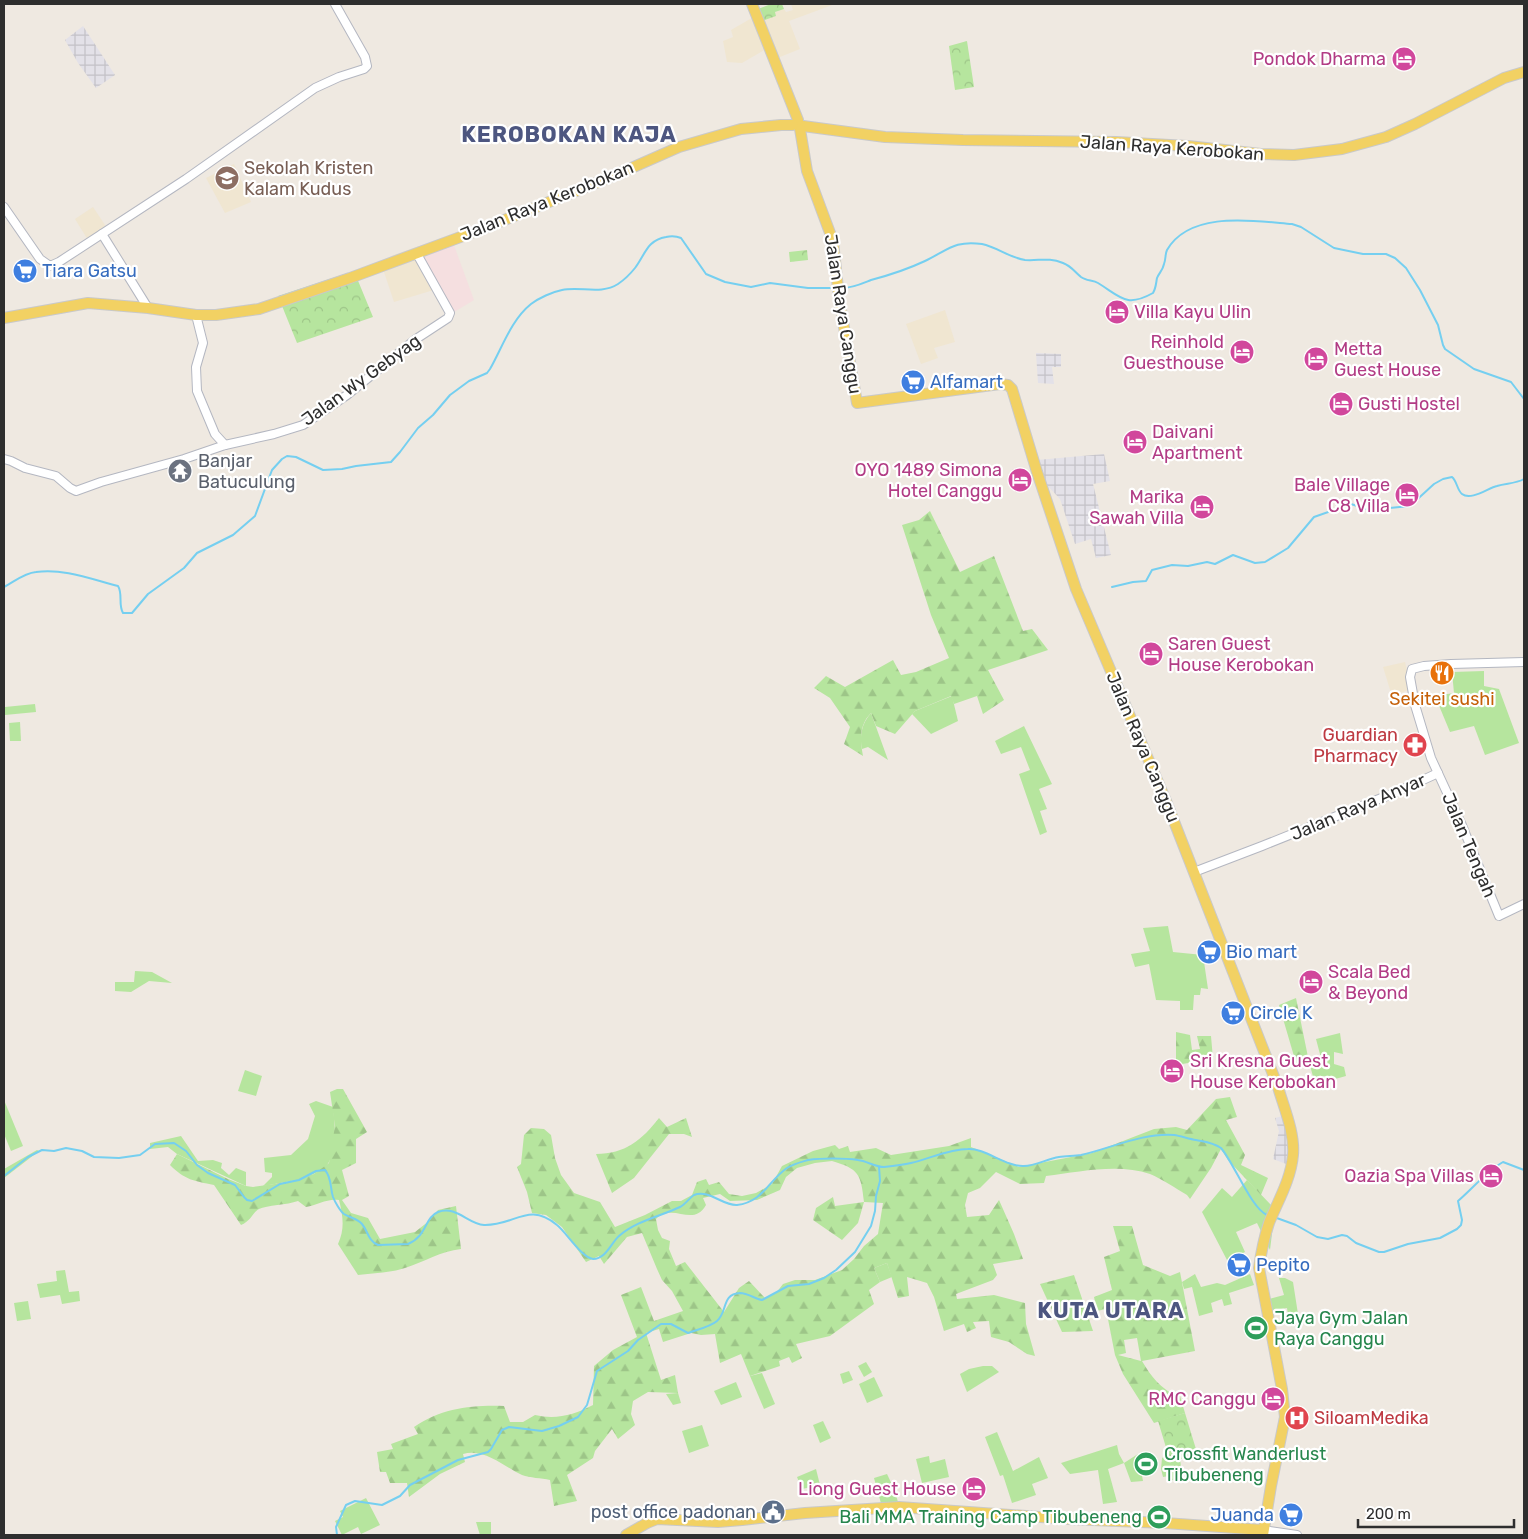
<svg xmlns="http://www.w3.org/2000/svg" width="1528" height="1539" viewBox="0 0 1528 1539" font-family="Rubik,sans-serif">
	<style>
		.industrial { fill: url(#industrial-grid) }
		.education { fill: #f0e6d1 }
		.medical { fill: #f5dfe0 }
		.grass { fill: #b6e59e }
		.forest { fill: url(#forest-firs); fill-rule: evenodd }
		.park { fill: url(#park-crowns) }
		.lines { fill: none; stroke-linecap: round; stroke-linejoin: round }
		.stream { stroke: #75cff0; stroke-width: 2 }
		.minor-casing { stroke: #b4b7c1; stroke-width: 10 }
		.major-casing { stroke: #c9c9c9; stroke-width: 12 }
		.minor { stroke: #fff; stroke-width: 8 }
		.major { stroke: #f2d163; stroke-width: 10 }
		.labels { text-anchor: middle; stroke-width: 4.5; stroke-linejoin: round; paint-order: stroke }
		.hotel-label { font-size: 18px; fill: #b23c85; stroke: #fff; text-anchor: end }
		.street-label { font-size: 18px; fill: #2e2e2e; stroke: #fff }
		.education-label { font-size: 18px; fill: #785e54; stroke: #fff; text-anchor: start }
		.shop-label { font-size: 18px; fill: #366cbe; stroke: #fff; text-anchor: start }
		.worship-label { font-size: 18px; fill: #5b616d; stroke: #fff; text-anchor: start }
		.food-label { font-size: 18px; fill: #c56008; stroke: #fff }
		.health-label { font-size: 18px; fill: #be3a42; stroke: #fff; text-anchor: end }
		.leisure-label { font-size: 18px; fill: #27864d; stroke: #fff; text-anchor: start }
		.service-label { font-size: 18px; fill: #4e5e75; stroke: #fff; text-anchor: end }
		.district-label { font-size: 22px; font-weight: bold; letter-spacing: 1px; fill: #4d5680; stroke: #fff }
	</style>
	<defs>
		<pattern id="industrial-grid" width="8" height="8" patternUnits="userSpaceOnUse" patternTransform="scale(1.25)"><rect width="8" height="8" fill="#e3e1e8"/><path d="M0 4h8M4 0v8" fill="none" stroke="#c3c1c7"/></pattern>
		<pattern id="forest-firs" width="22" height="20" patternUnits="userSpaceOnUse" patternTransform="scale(1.25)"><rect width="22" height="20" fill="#b6e59e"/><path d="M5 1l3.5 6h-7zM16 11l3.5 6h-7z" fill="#9dc588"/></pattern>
		<pattern id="park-crowns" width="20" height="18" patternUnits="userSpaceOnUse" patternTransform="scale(1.25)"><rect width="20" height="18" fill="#b6e59e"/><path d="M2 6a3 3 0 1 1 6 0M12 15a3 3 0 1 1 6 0" fill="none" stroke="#9dc588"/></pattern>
	</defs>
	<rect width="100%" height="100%" fill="#efe9e1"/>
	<g class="industrial">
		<path d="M83 26 115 75 96 88 78 63 65 40Z"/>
		<path d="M1036 353 1061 354V367H1052L1054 384 1038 383Z"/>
		<path d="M1104 454 1110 481 1093 484 1111 555 1096 558 1091 539 1075 544 1060 499 1043 481 1037 460Z"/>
		<path d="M1290 1114 1294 1167 1273 1159 1279 1131 1275 1118Z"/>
	</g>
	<g class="education">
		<path d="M791 4H835L789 21 800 49 780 57H774L768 48 742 63 727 62 723 41 733 37 731 30 757 15 776 16 775 12 784 9 786 12 793 10Z"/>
		<path d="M234 164 251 202 225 213 206 178Z"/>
		<path d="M93 207 107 228 88 240 75 219Z"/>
		<path d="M419 246 437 289 394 302 381 263 393 255Z"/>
		<path d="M945 310 955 342 934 348 938 358 921 364 906 324Z"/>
		<path d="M1405 662 1411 689 1392 696 1383 667Z"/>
	</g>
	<path class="medical" d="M451 237 474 300 449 315 419 246Z"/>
	<g class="grass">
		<path d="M1484 671V686L1499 689 1519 743 1485 755 1474 726 1450 732 1435 696 1454 693 1452 672Z"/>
		<path d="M952 696 958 721 931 734 912 714 915 711Z"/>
		<path d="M35 704 36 712 5 715V707Z"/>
		<path d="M871 713 888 760 868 747 862 749C859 736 862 723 871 713Z"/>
		<path d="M20 722 21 741H10L9 723Z"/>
		<path d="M1024 726 1052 784 1039 789 1047 809 1040 811 1047 832 1040 835 1019 774 1030 770 1021 747 1001 754 995 741Z"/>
		<path d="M1168 926 1173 952 1203 955 1208 989 1201 988 1200 995H1194L1193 1010H1180V1001L1156 1000 1149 964 1135 967 1131 954 1150 951 1143 928Z"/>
		<path d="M135 971 152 972 172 983 149 981 131 992 115 991V982H134Z"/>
		<path d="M1340 1033 1343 1054 1334 1052V1064L1344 1067 1346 1076 1328 1081 1325 1076 1314 1080 1309 1062 1321 1058 1316 1039Z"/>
		<path d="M245 1070 262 1076 256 1096 238 1091Z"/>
		<path d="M4 1100 23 1146 11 1151 4 1134Z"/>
		<path d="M316 1101 333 1107C335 1124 337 1146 329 1162 321 1178 280 1183 263 1186L272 1177V1173L265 1172 264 1158 291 1155 308 1139 315 1116 309 1104Z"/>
		<path d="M181 1136 198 1161 213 1160 222 1163 221 1168 229 1175 236 1168 246 1172V1186L177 1154 168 1147 150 1149V1143Z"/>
		<path d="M37 1150 39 1151 4 1178V1169Z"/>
		<path d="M1247 1180 1275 1209 1270 1250 1257 1223 1236 1232 1245 1252 1227 1260 1202 1212 1222 1188 1232 1197Z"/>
		<path d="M887 1263 892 1277 880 1282 874 1268Z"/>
		<path d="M65 1270 69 1292 79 1291 80 1301 62 1304 60 1295 40 1298 37 1284 57 1281 56 1271Z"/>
		<path d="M1195 1274 1201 1287 1217 1283 1225 1285 1250 1274 1254 1285 1229 1293 1232 1304 1224 1306 1222 1299 1211 1303 1213 1312 1199 1316 1192 1287 1184 1289 1182 1282Z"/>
		<path d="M1279 1278H1285L1293 1282 1298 1314 1288 1315 1287 1308 1268 1311 1265 1300 1284 1295Z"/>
		<path d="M28 1301 31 1319 17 1321 14 1303Z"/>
		<path d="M866 1362 872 1372 864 1377 858 1366Z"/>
		<path d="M983 1366H992L999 1372 967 1392 960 1374 969 1369Z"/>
		<path d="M849 1371 853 1380 843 1384 840 1374Z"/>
		<path d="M762 1373 775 1404 764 1409 750 1376Z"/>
		<path d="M874 1377 883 1396 867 1403 859 1384Z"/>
		<path d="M736 1382 742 1397 721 1405 714 1391Z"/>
		<path d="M678 1393 681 1403 673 1405 666 1394Z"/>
		<path d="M823 1421 831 1438 820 1443 813 1425Z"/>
		<path d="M702 1425 709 1446 689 1453 682 1431Z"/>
		<path d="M997 1432 1013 1471 1039 1457 1048 1478 1032 1484 1036 1495 1012 1503 1003 1475 1000 1476 985 1437Z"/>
		<path d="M1117 1445 1119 1454 1124 1463 1138 1454 1143 1481 1131 1482 1124 1463 1108 1469 1117 1502 1103 1504 1098 1470 1070 1474 1061 1463Z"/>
		<path d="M929 1456 930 1463 945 1459 949 1477 922 1483 916 1459Z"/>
		<path d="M816 1469 820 1485 802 1489 797 1477Z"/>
		<path d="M887 1474 895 1491 899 1506 882 1507 874 1478Z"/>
		<path d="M366 1498 380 1525 361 1534 358 1527 342 1535 335 1521 343 1517 340 1511Z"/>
		<path d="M476 1522H491V1535H480Z"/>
	</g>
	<g class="forest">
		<path d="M930 511 960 572 994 556 1023 631 1032 629 1048 650 988 670 1004 700 983 714 977 696 954 704 951 696 915 711 895 734 876 726 871 713C859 725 860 740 863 756L844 744 850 727 830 698 814 688 826 676 845 687 893 660 901 675 916 672 949 658 931 615 902 525 919 520Z"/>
		<path d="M1296 998 1309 1062 1296 1063 1279 1005Z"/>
		<path d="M1176 1032 1190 1035 1192 1050 1200 1049 1197 1036H1211L1213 1059 1176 1065Z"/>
		<path d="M337 1089H343L367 1132 356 1139V1163L342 1170 349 1196 342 1200 351 1213 368 1218 380 1239 415 1232 429 1221 438 1210 456 1206 461 1249C441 1251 424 1262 405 1268 390 1273 373 1273 358 1275L338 1244C345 1229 343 1216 339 1200 328 1198 317 1205 306 1207L298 1201C287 1205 267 1205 259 1209 253 1212 251 1221 241 1225L214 1185C194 1181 185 1180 170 1165L177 1154 228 1179 246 1186 253 1187 282 1183 314 1174 329 1163 335 1126 330 1092Z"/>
		<path d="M1230 1097 1237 1117 1226 1120 1245 1155 1241 1165 1268 1178 1261 1195 1228 1160 1221 1149 1211 1168 1190 1199 1187 1195C1175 1188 1162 1179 1150 1174 1118 1163 1079 1172 1046 1176L1044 1183 1020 1184 996 1172 980 1188 968 1193 965 1205 967 1217 989 1215 999 1200 1014 1234 1023 1259 993 1264 997 1275 993 1280 956 1294 957 1299 994 1295 1025 1303 1026 1324 1035 1356 1027 1354 1009 1342 991 1337 989 1321 973 1322 976 1328 967 1332 964 1324 944 1331 934 1297 927 1283 907 1277 909 1296 898 1298 887 1263 874 1268 880 1282 869 1290 874 1304 830 1336 796 1344 802 1358 792 1363 789 1357 779 1361 780 1366 750 1376 741 1354 720 1363 715 1334 701 1335 691 1333 663 1342 659 1329 646 1333 661 1380 675 1375 678 1393 648 1392 633 1401 631 1414 635 1425 618 1439 612 1429 595 1451 593 1458 567 1475 577 1501 554 1506 550 1480C541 1478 530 1478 522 1475 504 1467 485 1448 463 1454L465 1462 440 1474 409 1497 407 1483H390L386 1472H380L377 1452 393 1449 391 1444 418 1434 414 1427C442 1408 471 1405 504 1406L510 1422H523L535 1415C556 1420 574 1415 593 1405L594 1366 613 1350 637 1337 621 1295 641 1287 654 1321 683 1311 672 1291 662 1280 657 1269 642 1233 627 1237 604 1264 599 1256 586 1262 562 1227 546 1215 532 1213 527 1192 517 1167 521 1164 524 1135 531 1128 544 1129 551 1135 555 1158 561 1175 574 1193 600 1202 615 1227 645 1215 672 1201H681L692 1195 697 1182 706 1179 709 1185 719 1182 729 1194 742 1196 756 1193 772 1184 782 1166 813 1151 835 1145 839 1149 848 1146 850 1152 876 1148 891 1155 949 1146 971 1138V1147L1019 1167 1092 1153 1154 1129 1176 1127 1187 1130 1216 1099ZM832 1161C859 1169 861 1174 864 1202L835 1206 833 1197 816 1208 813 1220 842 1240 858 1223 864 1202 883 1203 878 1234 864 1246 854 1259 842 1270 815 1280H795L783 1284 776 1293 765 1298 749 1281 739 1288 724 1312 685 1262 676 1266 669 1249 670 1241 662 1238 658 1230 656 1219C673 1202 693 1228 706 1205L703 1198 720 1194 730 1201 757 1200 780 1190 786 1177 797 1168 815 1163Z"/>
		<path d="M659 1118 667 1127 686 1118 692 1137 684 1134H669L634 1178 612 1193 596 1154C625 1154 642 1140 659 1118Z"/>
		<path d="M1113 1226H1132L1143 1265 1170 1276 1180 1272 1195 1351 1142 1361C1152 1378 1160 1387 1177 1397L1180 1396 1185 1413 1154 1423 1123 1374 1115 1355 1106 1309 1097 1311 1094 1297 1112 1290 1104 1257 1120 1251ZM1137 1338 1141 1361 1118 1355 1126 1353 1124 1340Z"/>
		<path d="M1074 1275 1093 1331 1062 1332 1040 1284Z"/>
	</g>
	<g class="park">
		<path d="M771 4H782L784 9 775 12 776 16 759 22 755 10Z"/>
		<path d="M967 41 974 87 955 90 949 46Z"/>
		<path d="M807 250 808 260 790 262 789 252Z"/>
		<path d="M354 271 373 317 297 343 278 296Z"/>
		<path d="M1185 1413 1199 1459H1180L1183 1481 1170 1480 1169 1476 1163 1477 1161 1469 1162 1458 1168 1454 1158 1421Z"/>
	</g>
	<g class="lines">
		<g class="stream">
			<path d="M842 288C853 288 861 284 871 280 890 275 908 269 925 261 948 250 955 240 982 244 997 247 1010 258 1025 260 1040 261 1048 257 1063 263 1071 266 1074 271 1081 277 1086 281 1093 280 1098 283 1121 297 1126 308 1153 293 1156 288 1156 283 1157 278 1159 273 1163 270 1164 264 1166 259 1165 254 1167 250 1190 210 1255 221 1292 224L1301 227 1334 248 1363 254H1386L1395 258 1406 268 1420 290 1438 325 1443 345 1445 349 1474 369 1511 382 1524 399"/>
			<path d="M4 587C14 582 24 573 36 572 63 568 91 579 118 586 123 594 118 604 123 613H132L148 594 184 568 197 553 233 535 255 516 272 470 282 459 287 456 296 457 323 470 342 469 356 466 391 462 400 452 418 428 433 415 450 395 469 381 487 373 490 369C502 348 511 320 531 304 539 298 552 292 562 290 580 286 601 295 618 284 624 280 631 273 635 268 645 255 647 240 666 237 671 236 676 236 681 238L706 274 725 282 751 287 770 283 808 288H835"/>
			<path d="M1112 587 1133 582 1146 581 1152 570 1172 565 1188 566 1207 562 1215 564 1233 555 1255 563 1265 562 1288 548 1314 517 1351 504 1369 510 1410 506 1434 484 1443 479 1452 477C1457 481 1457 490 1462 494 1471 501 1488 488 1497 486 1506 483 1515 484 1524 479"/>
			<path d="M4 1176 28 1157 42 1150 54 1151 66 1148 82 1151 94 1157 119 1158 140 1155 155 1144 174 1143 186 1151 197 1165 208 1173 235 1185 244 1197 247 1200 252 1201 280 1184 299 1180 316 1171 325 1170C332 1178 330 1188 333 1197 335 1202 340 1211 344 1214 350 1218 357 1218 362 1224 368 1231 368 1241 378 1245L408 1244C428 1235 424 1218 438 1212 456 1205 468 1224 484 1225 515 1226 528 1201 557 1225 566 1232 582 1258 593 1259 606 1259 611 1243 619 1236 636 1221 661 1216 680 1207 686 1204 689 1198 694 1195 709 1189 723 1206 737 1205 763 1202 768 1181 787 1168 793 1164 801 1162 808 1160 821 1158 845 1158 858 1160 867 1161 875 1167 884 1167 893 1166 902 1165 911 1163 929 1159 949 1149 968 1149 985 1148 1006 1167 1024 1166 1035 1166 1047 1159 1059 1157 1066 1156 1074 1156 1081 1155 1112 1148 1141 1133 1174 1135 1181 1136 1189 1139 1196 1140 1206 1142 1212 1142 1221 1148 1234 1163 1251 1208 1267 1215"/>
			<path d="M1274 1217 1296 1225 1317 1237 1328 1239 1342 1235 1347 1236 1356 1243 1379 1252H1384L1408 1244 1440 1238 1457 1229 1461 1225 1462 1220 1458 1201C1472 1189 1487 1171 1503 1162L1524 1170"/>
			<path d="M337 1535 336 1527 346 1505 355 1501 382 1505 400 1496 410 1485 458 1460 488 1452 491 1449 502 1430 509 1427 542 1431 559 1426 578 1417 587 1405 597 1371 628 1351 638 1340 661 1324H671L688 1333C696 1330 710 1327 717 1321 728 1312 721 1294 740 1293 748 1293 755 1299 762 1300L788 1286 809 1284 824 1278 836 1270 855 1252 871 1226 875 1211 876 1196 880 1181 879 1167"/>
		</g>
		<defs>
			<g id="minor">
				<path d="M4 207 40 259 50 266 59 262 186 179 315 88 339 77 364 69 367 66 365 57 335 4"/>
				<path d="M102 234 148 308"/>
				<path d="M196 315 203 343 196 367 197 391 215 434 225 445"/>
				<path d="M4 459 11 461 25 468 56 476 70 488 76 491 101 482 184 459 225 445 274 434 303 425 347 395 416 339 448 318 450 313 417 254"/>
				<path d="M1524 662 1451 664 1424 666 1412 669 1410 677 1415 705 1431 758 1461 823 1499 916 1524 904"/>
				<path d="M1194 872 1262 846 1399 791 1438 773"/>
				<path d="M1263 1530 1297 1535"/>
			</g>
			<g id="major">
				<path d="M752 4 798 120"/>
				<path d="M803 126 885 137 963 140 1116 142 1188 146 1261 154 1294 155 1342 149 1386 137 1415 124 1504 78 1524 72"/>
				<path d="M800 129 807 171 833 241 839 298 857 403 1000 384 1008 385 1012 389 1037 472 1076 589 1166 801 1278 1087C1284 1108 1295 1133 1293 1155 1291 1179 1278 1201 1269 1223 1264 1238 1261 1253 1259 1268L1282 1389 1285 1417 1271 1486 1263 1535"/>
				<path d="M4 318 88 303 148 308 196 315H216L259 309 350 278 482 229 611 177 679 147 741 129 781 125H793"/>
				<path d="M626 1535 647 1523 657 1519 718 1522 742 1520 805 1513 899 1507 1068 1519 1165 1523 1263 1530"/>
			</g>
		</defs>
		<use href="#minor" class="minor-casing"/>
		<use href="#major" class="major-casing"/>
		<use href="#minor" class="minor"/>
		<use href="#major" class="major"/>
	</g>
	<defs>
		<symbol id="hotel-disc" viewBox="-11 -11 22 22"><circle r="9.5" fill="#d1479c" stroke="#fff"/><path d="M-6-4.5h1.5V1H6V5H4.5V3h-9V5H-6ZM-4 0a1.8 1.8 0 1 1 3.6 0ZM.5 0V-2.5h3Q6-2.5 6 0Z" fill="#fff"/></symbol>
		<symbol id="school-disc" viewBox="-11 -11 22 22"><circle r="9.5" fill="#8d6e63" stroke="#fff"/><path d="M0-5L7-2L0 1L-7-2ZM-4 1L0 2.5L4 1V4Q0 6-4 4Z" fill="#fff"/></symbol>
		<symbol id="supermarket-disc" viewBox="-11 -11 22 22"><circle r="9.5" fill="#3f7fe0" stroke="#fff"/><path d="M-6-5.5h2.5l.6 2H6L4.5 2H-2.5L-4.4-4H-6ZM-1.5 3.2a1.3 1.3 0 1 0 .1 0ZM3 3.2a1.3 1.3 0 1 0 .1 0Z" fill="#fff"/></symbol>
		<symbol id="temple-disc" viewBox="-11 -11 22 22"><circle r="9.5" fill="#6b7280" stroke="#fff"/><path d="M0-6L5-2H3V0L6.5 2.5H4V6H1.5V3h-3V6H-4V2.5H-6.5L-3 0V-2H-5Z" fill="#fff"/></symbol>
		<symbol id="restaurant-disc" viewBox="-11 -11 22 22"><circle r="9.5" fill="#e8710a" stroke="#fff"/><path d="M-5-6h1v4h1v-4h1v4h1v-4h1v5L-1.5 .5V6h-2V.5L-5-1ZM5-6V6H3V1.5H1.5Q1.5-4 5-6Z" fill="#fff"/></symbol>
		<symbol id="pharmacy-disc" viewBox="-11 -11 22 22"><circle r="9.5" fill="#e0444e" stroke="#fff"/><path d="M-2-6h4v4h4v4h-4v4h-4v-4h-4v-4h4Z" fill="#fff"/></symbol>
		<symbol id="stadium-disc" viewBox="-11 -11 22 22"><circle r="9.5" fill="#2e9e5b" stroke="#fff"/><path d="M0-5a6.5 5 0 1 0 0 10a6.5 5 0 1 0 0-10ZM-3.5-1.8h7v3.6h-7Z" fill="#fff"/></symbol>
		<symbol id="hospital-disc" viewBox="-11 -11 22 22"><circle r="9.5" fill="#e0444e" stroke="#fff"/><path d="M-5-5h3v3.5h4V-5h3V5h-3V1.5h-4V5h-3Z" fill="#fff"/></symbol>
		<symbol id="civic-disc" viewBox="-11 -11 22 22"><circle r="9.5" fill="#5c6f8a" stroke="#fff"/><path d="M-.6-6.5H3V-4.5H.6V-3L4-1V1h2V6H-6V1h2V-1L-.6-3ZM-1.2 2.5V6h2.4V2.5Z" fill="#fff"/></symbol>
	</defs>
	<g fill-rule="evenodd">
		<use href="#hotel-disc" x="1390" y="45" width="28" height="28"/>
		<use href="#school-disc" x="213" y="164" width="28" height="28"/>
		<use href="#supermarket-disc" x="11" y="257" width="28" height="28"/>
		<use href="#hotel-disc" x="1103" y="298" width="28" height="28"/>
		<use href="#hotel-disc" x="1228" y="338" width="28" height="28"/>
		<use href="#hotel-disc" x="1302" y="345" width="28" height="28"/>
		<use href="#supermarket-disc" x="899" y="368" width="28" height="28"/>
		<use href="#hotel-disc" x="1327" y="390" width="28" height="28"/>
		<use href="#hotel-disc" x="1121" y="428" width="28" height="28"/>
		<use href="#temple-disc" x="166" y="457" width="28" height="28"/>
		<use href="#hotel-disc" x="1006" y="466" width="28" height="28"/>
		<use href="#hotel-disc" x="1393" y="481" width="28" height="28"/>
		<use href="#hotel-disc" x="1188" y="493" width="28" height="28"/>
		<use href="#hotel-disc" x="1137" y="640" width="28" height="28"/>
		<use href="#restaurant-disc" x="1428" y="659" width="28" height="28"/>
		<use href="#pharmacy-disc" x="1401" y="731" width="28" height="28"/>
		<use href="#supermarket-disc" x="1195" y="938" width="28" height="28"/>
		<use href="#hotel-disc" x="1297" y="968" width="28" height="28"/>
		<use href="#supermarket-disc" x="1219" y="999" width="28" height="28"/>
		<use href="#hotel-disc" x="1158" y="1057" width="28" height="28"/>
		<use href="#hotel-disc" x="1477" y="1162" width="28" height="28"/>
		<use href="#supermarket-disc" x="1225" y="1251" width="28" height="28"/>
		<use href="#stadium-disc" x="1242" y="1314" width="28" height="28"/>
		<use href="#hotel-disc" x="1259" y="1385" width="28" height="28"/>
		<use href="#hospital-disc" x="1283" y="1404" width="28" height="28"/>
		<use href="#stadium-disc" x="1132" y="1450" width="28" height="28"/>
		<use href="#hotel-disc" x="960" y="1475" width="28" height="28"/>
		<use href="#civic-disc" x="759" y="1498" width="28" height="28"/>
		<use href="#supermarket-disc" x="1277" y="1501" width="28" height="28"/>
		<use href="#stadium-disc" x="1145" y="1503" width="28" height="28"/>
	</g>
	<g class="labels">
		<g class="hotel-label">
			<text x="1386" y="65">Pondok Dharma</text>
			<text x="1134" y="318" text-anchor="start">Villa Kayu Ulin</text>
			<text x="1224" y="348">Reinhold<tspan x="1224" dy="21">Guesthouse</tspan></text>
			<text x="1334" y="355" text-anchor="start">Metta<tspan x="1334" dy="21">Guest House</tspan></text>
			<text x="1358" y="410" text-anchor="start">Gusti Hostel</text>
			<text x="1152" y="438" text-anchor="start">Daivani<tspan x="1152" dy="21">Apartment</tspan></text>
			<text x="1002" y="476">OYO 1489 Simona<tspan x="1002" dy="21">Hotel Canggu</tspan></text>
			<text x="1390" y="491">Bale Village<tspan x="1390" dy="21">C8 Villa</tspan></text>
			<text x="1184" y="503">Marika<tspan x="1184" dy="21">Sawah Villa</tspan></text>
			<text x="1168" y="650" text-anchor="start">Saren Guest<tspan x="1168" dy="21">House Kerobokan</tspan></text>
			<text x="1328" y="978" text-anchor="start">Scala Bed<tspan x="1328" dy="21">&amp; Beyond</tspan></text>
			<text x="1190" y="1067" text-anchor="start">Sri Kresna Guest<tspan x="1190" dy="21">House Kerobokan</tspan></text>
			<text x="1474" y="1182">Oazia Spa Villas</text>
			<text x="1256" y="1405">RMC Canggu</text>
			<text x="956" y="1495">Liong Guest House</text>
		</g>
		<g class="street-label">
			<text transform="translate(1172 148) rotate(4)" y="6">Jalan Raya Kerobokan</text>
			<text transform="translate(547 201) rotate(-22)" y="6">Jalan Raya Kerobokan</text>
			<text transform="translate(843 314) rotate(81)" y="6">Jalan Raya Canggu</text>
			<text transform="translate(361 380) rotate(-36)" y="6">Jalan Wy Gebyag</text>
			<text transform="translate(1143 747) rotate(67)" y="6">Jalan Raya Canggu</text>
			<text transform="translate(1358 807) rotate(-23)" y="6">Jalan Raya Anyar</text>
			<text transform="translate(1469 845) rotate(67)" y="6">Jalan Tengah</text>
		</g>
		<g class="education-label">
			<text x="244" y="174">Sekolah Kristen<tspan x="244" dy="21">Kalam Kudus</tspan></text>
		</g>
		<g class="shop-label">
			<text x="42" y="277">Tiara Gatsu</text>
			<text x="930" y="388">Alfamart</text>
			<text x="1226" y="958">Bio mart</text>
			<text x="1250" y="1019">Circle K</text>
			<text x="1256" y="1271">Pepito</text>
			<text x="1274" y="1521" text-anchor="end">Juanda</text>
		</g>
		<g class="worship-label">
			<text x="198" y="467">Banjar<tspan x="198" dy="21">Batuculung</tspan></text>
		</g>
		<g class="food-label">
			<text x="1442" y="705">Sekitei sushi</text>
		</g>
		<g class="health-label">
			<text x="1398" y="741">Guardian<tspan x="1398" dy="21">Pharmacy</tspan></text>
			<text x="1314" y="1424" text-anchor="start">SiloamMedika</text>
		</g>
		<g class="leisure-label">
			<text x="1274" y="1324">Jaya Gym Jalan<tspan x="1274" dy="21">Raya Canggu</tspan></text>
			<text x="1164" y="1460">Crossfit Wanderlust<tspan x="1164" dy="21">Tibubeneng</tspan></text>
			<text x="1142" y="1523" text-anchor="end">Bali MMA Training Camp Tibubeneng</text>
		</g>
		<g class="service-label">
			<text x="756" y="1518">post office padonan</text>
		</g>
		<g class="district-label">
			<text x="569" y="142">KEROBOKAN KAJA</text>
			<text x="1111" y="1318">KUTA UTARA</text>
		</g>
	</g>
	<rect width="1528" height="1539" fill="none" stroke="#2e2e2e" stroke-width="10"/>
	<path d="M1358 1519v8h156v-8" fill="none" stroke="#2e2e2e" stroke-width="2.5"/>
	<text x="1366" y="1519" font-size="15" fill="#2e2e2e" stroke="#ffffff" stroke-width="4" paint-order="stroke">200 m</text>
</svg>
